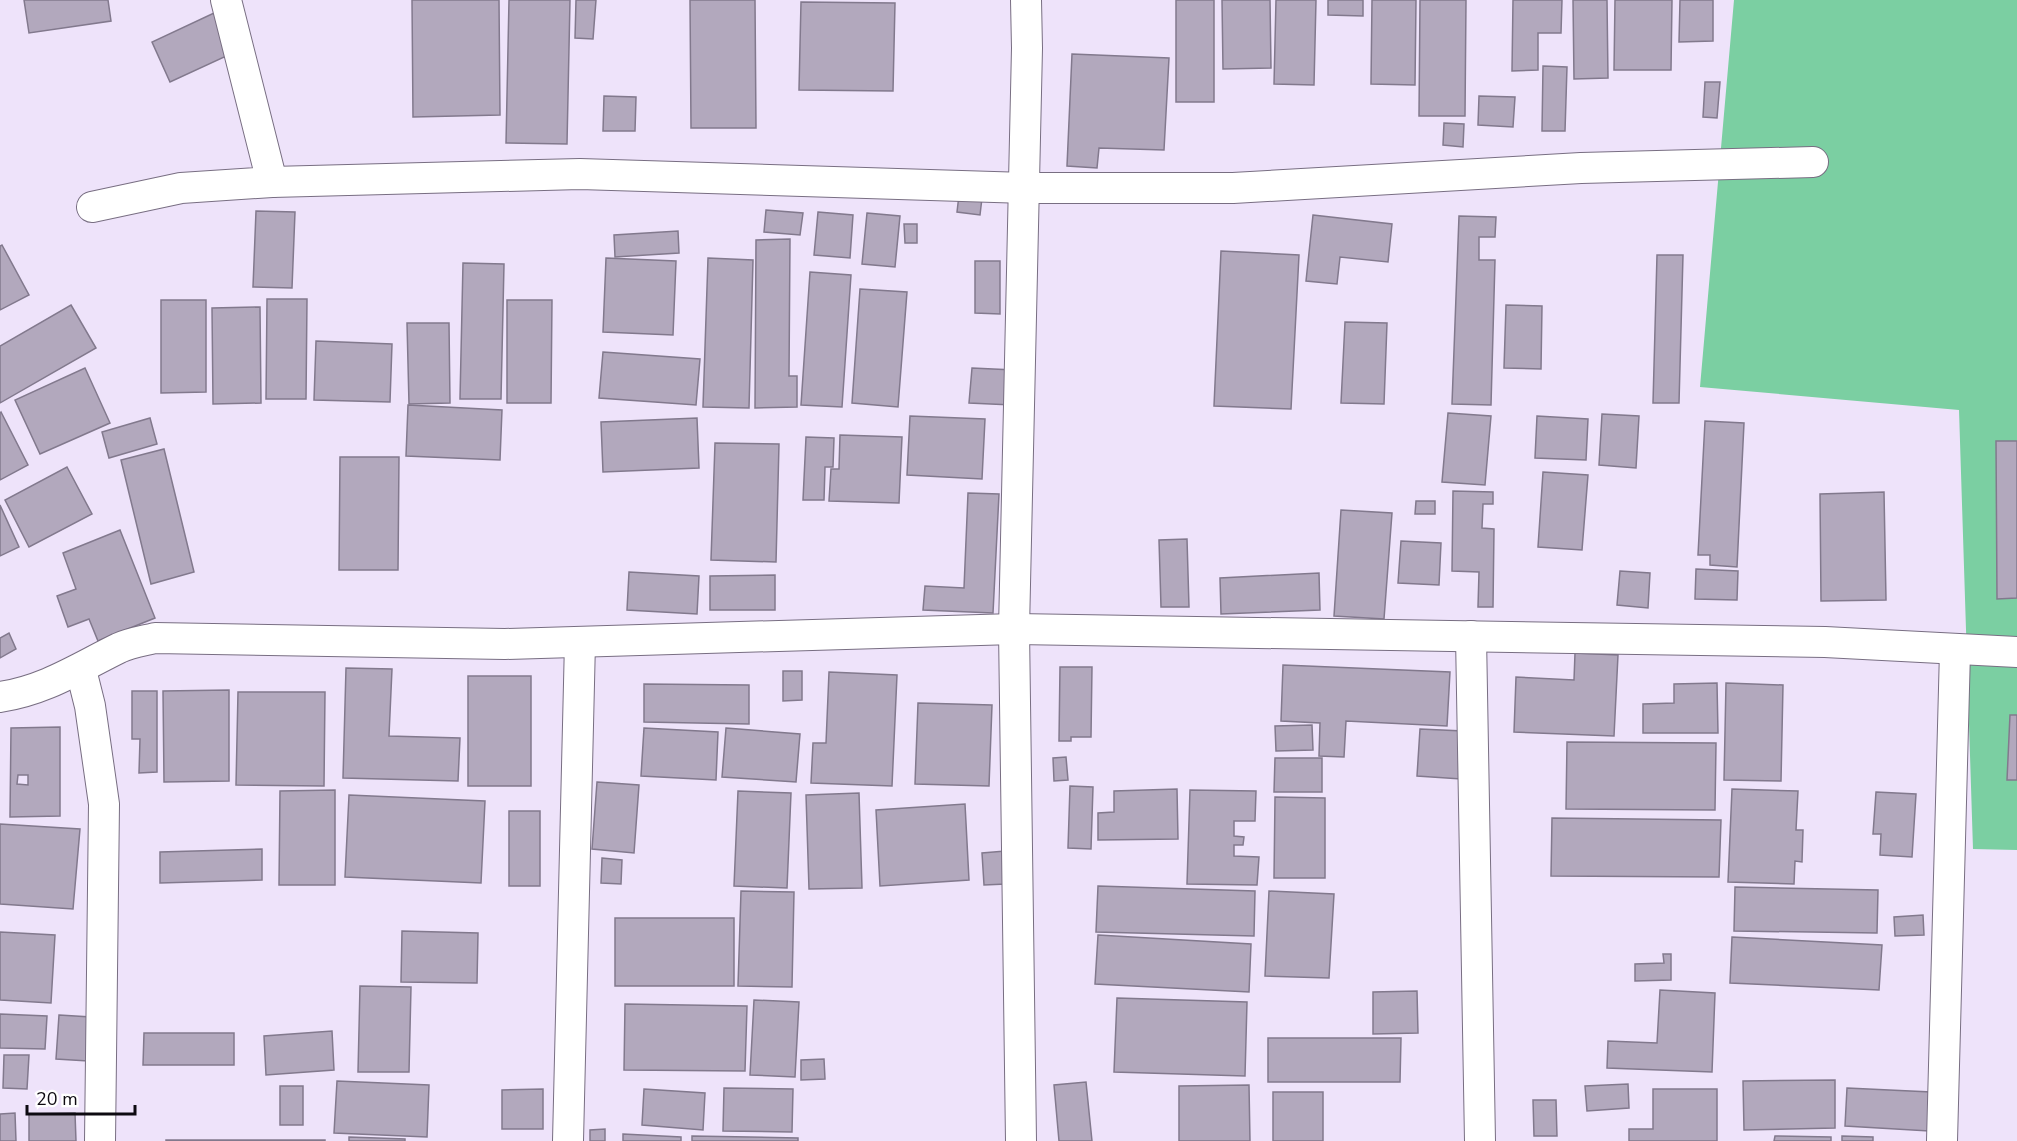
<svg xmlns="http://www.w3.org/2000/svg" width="2017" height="1141" viewBox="0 0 2017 1141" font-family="'Nunito Sans',sans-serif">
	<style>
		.green { fill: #7bcfa2 }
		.building { fill: #b2a8bd; stroke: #82798d; stroke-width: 1.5; fill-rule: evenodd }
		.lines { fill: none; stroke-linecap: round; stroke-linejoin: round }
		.street-casing { stroke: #786e82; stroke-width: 32 }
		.street { stroke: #fff; stroke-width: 30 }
	</style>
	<rect width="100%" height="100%" fill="#eee3fa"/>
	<path class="green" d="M1734 0H2017V850L1973 849 1959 410 1700 387Z"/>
	<g class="building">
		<path d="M24 0H108L111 21 29 33Z"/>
		<path d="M412 0H499L500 115 413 117Z"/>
		<path d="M509 0H570L567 144 506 143Z"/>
		<path d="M576 0H596L593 39 575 38Z"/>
		<path d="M690 0H755L756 128H691Z"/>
		<rect x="1176" y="0" width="38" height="102"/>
		<path d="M1222 0H1270L1271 68 1223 69Z"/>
		<path d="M1276 0H1316L1314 85 1274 84Z"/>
		<path d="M1328 0H1363V16L1328 15Z"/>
		<path d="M1372 0H1416L1415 85 1371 84Z"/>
		<path d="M1420 0H1466L1465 116H1419Z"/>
		<path d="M1513 0H1562L1561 33H1538V70L1512 71Z"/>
		<path d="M1573 0H1607L1608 78 1574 79Z"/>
		<path d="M1615 0H1672L1671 70H1614Z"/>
		<path d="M1680 0H1713V41L1679 42Z"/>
		<path d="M801 2 895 3 893 91 799 90Z"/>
		<path d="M214 13 233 53 170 82 152 42Z"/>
		<path d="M1072 54 1169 58 1164 150 1099 148 1097 168 1067 166Z"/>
		<path d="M1543 66 1567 67 1565 131H1542Z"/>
		<path d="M1705 82H1720L1717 118 1703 117Z"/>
		<path d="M604 96 636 97 635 131H603Z"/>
		<path d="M1479 96 1515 97 1513 127 1478 125Z"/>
		<path d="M1444 123 1464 124 1463 147 1443 145Z"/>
		<path d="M959 195 982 198 980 215 957 212Z"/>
		<path d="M766 210 803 213 800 235 764 232Z"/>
		<path d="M256 211 295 212 292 288 253 287Z"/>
		<path d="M818 212 853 215 850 258 814 255Z"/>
		<path d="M867 213 900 216 895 267 862 264Z"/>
		<path d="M1313 215 1392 224 1388 262 1340 257 1337 284 1306 281Z"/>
		<path d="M1459 216 1496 217 1495 237H1479V260H1495L1491 405 1452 404Z"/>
		<path d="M904 224H917V243H905Z"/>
		<path d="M678 231 679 253 615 257 614 235Z"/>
		<path d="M790 239 789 376H797V407L755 408 756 240Z"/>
		<path d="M2 245 29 295 0 310V246Z"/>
		<path d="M1221 251 1299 255 1291 409 1214 406Z"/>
		<path d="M1657 255H1683L1679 403H1653Z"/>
		<path d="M606 258 676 261 673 335 603 332Z"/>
		<path d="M708 258 753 260 749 408 703 407Z"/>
		<path d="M975 261H1000V314L975 313Z"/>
		<path d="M463 263 504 264 501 399H460Z"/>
		<path d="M810 272 851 275 842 407 801 405Z"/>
		<path d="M860 289 907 292 898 407 852 403Z"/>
		<path d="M267 299H307L306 399H266Z"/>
		<path d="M161 300H206V392L161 393Z"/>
		<path d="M507 300H552L551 403H507Z"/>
		<path d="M71 305 96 348 0 403V346Z"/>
		<path d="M1506 305 1542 306 1541 369 1504 368Z"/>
		<path d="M260 307 261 403 213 404 212 308Z"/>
		<path d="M1345 322 1387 323 1384 404 1341 403Z"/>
		<path d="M407 323H449L450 403 409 404Z"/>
		<path d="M316 341 392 344 390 402 314 400Z"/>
		<path d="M603 352 700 359 696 405 599 398Z"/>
		<path d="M85 368 110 423 40 454 15 400Z"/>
		<path d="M972 368 1014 370 1012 405 969 403Z"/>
		<path d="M408 405 502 410 500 460 406 456Z"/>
		<path d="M1 412 28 465 0 480V413Z"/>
		<path d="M1448 413 1491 416 1485 485 1442 482Z"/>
		<path d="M1602 414 1639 416 1636 468 1599 465Z"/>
		<path d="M910 416 985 419 982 479 907 475Z"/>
		<path d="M1537 416 1588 419 1586 460 1535 458Z"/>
		<path d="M150 418 157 444 109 458 102 432Z"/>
		<path d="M697 418 699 468 603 472 601 422Z"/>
		<path d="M1705 421 1744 423 1737 567 1710 565V555H1698Z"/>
		<path d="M840 435 902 437 899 503 829 501 831 469H839Z"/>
		<path d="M806 437 834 438 833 467H825L824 500H803Z"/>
		<path d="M1996 441H2017V598L1997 599Z"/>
		<path d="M715 443 779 444 776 562 711 560Z"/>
		<path d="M164 449 194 572 151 584 121 460Z"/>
		<path d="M340 457H399L398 570H339Z"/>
		<path d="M67 467 92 514 29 547 5 500Z"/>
		<path d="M1543 472 1588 475 1582 550 1538 547Z"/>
		<path d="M1453 491 1493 492V504H1483L1482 528 1494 529 1493 607H1478L1479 572 1452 571Z"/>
		<path d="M1884 492 1886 600 1821 601 1820 494Z"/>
		<path d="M968 493 999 494 993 613 923 610 925 586 964 588Z"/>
		<path d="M1416 501H1435V514H1415Z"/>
		<path d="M0 505 19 547 0 556Z"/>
		<path d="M1341 510 1392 513 1384 619 1334 616Z"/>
		<path d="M120 530 155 618 98 641 89 619 68 627 57 596 76 589 63 553Z"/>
		<path d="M1187 539 1189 607H1161L1159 540Z"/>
		<path d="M1401 541 1441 543 1439 585 1398 583Z"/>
		<path d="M1696 569 1738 571 1737 600 1695 599Z"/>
		<path d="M1620 571 1650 573 1648 608 1617 605Z"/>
		<path d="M629 572 699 576 697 614 627 610Z"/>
		<path d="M1319 573 1320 610 1221 614 1220 578Z"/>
		<path d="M775 575V610H710V576Z"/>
		<path d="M9 633 16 649 0 658V638Z"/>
		<path d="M1575 653 1618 655 1614 736 1514 732 1516 677 1574 680Z"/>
		<path d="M1283 665 1450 672 1447 726 1346 721 1344 757 1319 756 1320 723 1281 721Z"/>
		<path d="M1060 667H1092L1091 737H1071V741H1059Z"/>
		<path d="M346 668 392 669 389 736 460 738 458 781 343 778Z"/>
		<path d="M783 671H802V700L783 701Z"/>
		<path d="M829 672 897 675 892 786 811 783 813 743H826Z"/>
		<rect x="468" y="676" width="63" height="110"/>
		<path d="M1717 683 1718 733H1643V704L1674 703V684Z"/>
		<path d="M1726 683 1783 685 1781 781 1724 780Z"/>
		<path d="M644 684 749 685V724L644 722Z"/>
		<path d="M229 690V781L164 782 163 691Z"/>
		<path d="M132 691H157V772L139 773 140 739H132Z"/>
		<path d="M238 692H325L324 786 236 785Z"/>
		<path d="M918 703 992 705 989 786 915 784Z"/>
		<path d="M2010 715H2017V780H2007Z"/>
		<path d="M1312 725 1313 750 1276 751 1275 726Z"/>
		<path d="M60 727V816L10 817 11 728ZM18 775H28V785L17 784Z"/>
		<path d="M644 728 718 732 716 780 641 776Z"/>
		<path d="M726 728 800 734 796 782 722 777Z"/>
		<path d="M1420 729 1463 731 1461 779 1417 776Z"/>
		<path d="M1567 742 1716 743 1715 810 1566 809Z"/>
		<path d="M1066 757 1068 780 1054 781 1053 758Z"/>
		<path d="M1275 758H1322V792H1274Z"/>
		<path d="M597 782 639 785 634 853 592 849Z"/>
		<path d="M1070 786 1093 787 1091 849 1068 848Z"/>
		<path d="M1177 789 1178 839 1098 840V813L1114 812V791Z"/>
		<path d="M1732 789 1798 791 1796 830H1803L1802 862 1795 861 1794 884 1728 882Z"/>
		<path d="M335 790V885H279L280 791Z"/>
		<path d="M1190 790 1256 791 1255 821H1234V836L1244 837 1243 845H1234V856L1259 857 1257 885 1187 884Z"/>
		<path d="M738 791 791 793 787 888 734 886Z"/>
		<path d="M1876 792 1916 794 1912 857 1880 855 1881 834H1873Z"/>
		<path d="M859 793 862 888 809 889 806 795Z"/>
		<path d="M349 795 485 801 481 883 345 877Z"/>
		<path d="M1275 797 1325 798V878H1274Z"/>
		<path d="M965 804 969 880 880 886 876 810Z"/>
		<rect x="509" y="811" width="31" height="75"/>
		<path d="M1552 818 1721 820 1719 877 1551 876Z"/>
		<path d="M0 824 80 829 73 909 0 904Z"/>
		<path d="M262 849V880L160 883V852Z"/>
		<path d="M1005 851 1006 884 984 885 982 853Z"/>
		<path d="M602 858 622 860 621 884 601 883Z"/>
		<path d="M1098 886 1255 891 1254 936 1096 932Z"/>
		<path d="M1735 887 1878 890 1877 933 1734 931Z"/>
		<path d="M741 891 794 892 792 987 738 986Z"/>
		<path d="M1269 891 1334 894 1329 978 1265 976Z"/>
		<path d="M1923 915 1924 935 1895 936 1894 917Z"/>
		<rect x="615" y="918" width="119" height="68"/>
		<path d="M402 931 478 933 477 983 401 982Z"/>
		<path d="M0 932 55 935 51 1003 0 1000Z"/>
		<path d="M1098 935 1251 944 1249 992 1095 984Z"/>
		<path d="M1732 937 1882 945 1879 990 1730 983Z"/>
		<path d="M1663 954H1671V980L1635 981V964L1664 963Z"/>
		<path d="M360 986 411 987 409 1072H358Z"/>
		<path d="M1660 990 1715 993 1712 1072 1607 1068 1608 1041 1657 1043Z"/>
		<path d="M1417 991 1418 1033 1373 1034V992Z"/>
		<path d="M1117 998 1247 1002 1245 1076 1114 1072Z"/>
		<path d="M754 1000 799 1002 795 1077 750 1075Z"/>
		<path d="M625 1004 747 1006 745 1071 624 1070Z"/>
		<path d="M0 1014 47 1016 45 1049 0 1048Z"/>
		<path d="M59 1015 91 1017 88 1061 56 1059Z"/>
		<path d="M332 1031 334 1070 266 1075 264 1036Z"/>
		<path d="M144 1033H234V1065H143Z"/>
		<path d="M1268 1038H1401L1400 1082H1268Z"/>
		<path d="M4 1055H29L27 1089 3 1088Z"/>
		<path d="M824 1059 825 1079 801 1080V1060Z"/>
		<path d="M1835 1080V1128L1744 1130 1743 1081Z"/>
		<path d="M337 1081 429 1085 427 1137 334 1133Z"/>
		<path d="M1086 1082 1092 1141H1059L1054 1085Z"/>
		<path d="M1628 1084 1629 1108 1587 1111 1585 1086Z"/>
		<path d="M1249 1085 1250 1141H1179V1086Z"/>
		<rect x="280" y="1086" width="23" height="39"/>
		<path d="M724 1088 793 1089 792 1132 723 1131Z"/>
		<path d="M1847 1088 1931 1092 1929 1131 1845 1126Z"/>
		<path d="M543 1089V1129H502V1090Z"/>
		<path d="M644 1089 705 1093 703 1130 642 1125Z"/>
		<path d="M1653 1089H1717V1141H1629V1129H1653Z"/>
		<rect x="1273" y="1092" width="50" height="49"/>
		<path d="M1533 1100H1556L1557 1136H1534Z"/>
		<path d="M15 1113 16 1141H0V1114Z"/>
		<path d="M75 1113 76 1141H29V1114Z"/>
		<path d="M605 1129V1141H590V1130Z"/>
		<path d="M623 1134 681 1137V1141H623Z"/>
		<path d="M692 1136 798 1138V1141H692Z"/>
		<path d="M1775 1136 1831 1137V1141H1774Z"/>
		<path d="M1842 1136 1873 1137V1141H1842Z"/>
		<path d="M349 1137 405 1139V1141H349Z"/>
		<rect x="166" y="1140" width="159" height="1"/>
	</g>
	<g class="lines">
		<defs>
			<g id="street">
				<path d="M272 182 580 174 1024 188H1233L1581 168 1813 162"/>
				<path d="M92 207 181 188 272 182 226 0"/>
				<path d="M1471 636 1480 1141"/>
				<path d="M81 670 90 706 104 804 100 1141"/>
				<path d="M0 697C46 690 78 668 119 648 130 643 143 641 155 638L505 644 1014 629 1825 642 2017 652"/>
				<path d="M568 1141 580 642"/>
				<path d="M1021 1141 1014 629 1027 48 1026 0"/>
				<path d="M1942 1141 1955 651"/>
			</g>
		</defs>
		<use href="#street" class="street-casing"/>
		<use href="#street" class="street"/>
	</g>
	<path d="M27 1105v9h108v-9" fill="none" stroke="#0d0a11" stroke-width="3"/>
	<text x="36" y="1105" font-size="18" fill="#0d0a11" stroke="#ffffff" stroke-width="4.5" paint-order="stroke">20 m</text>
</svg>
